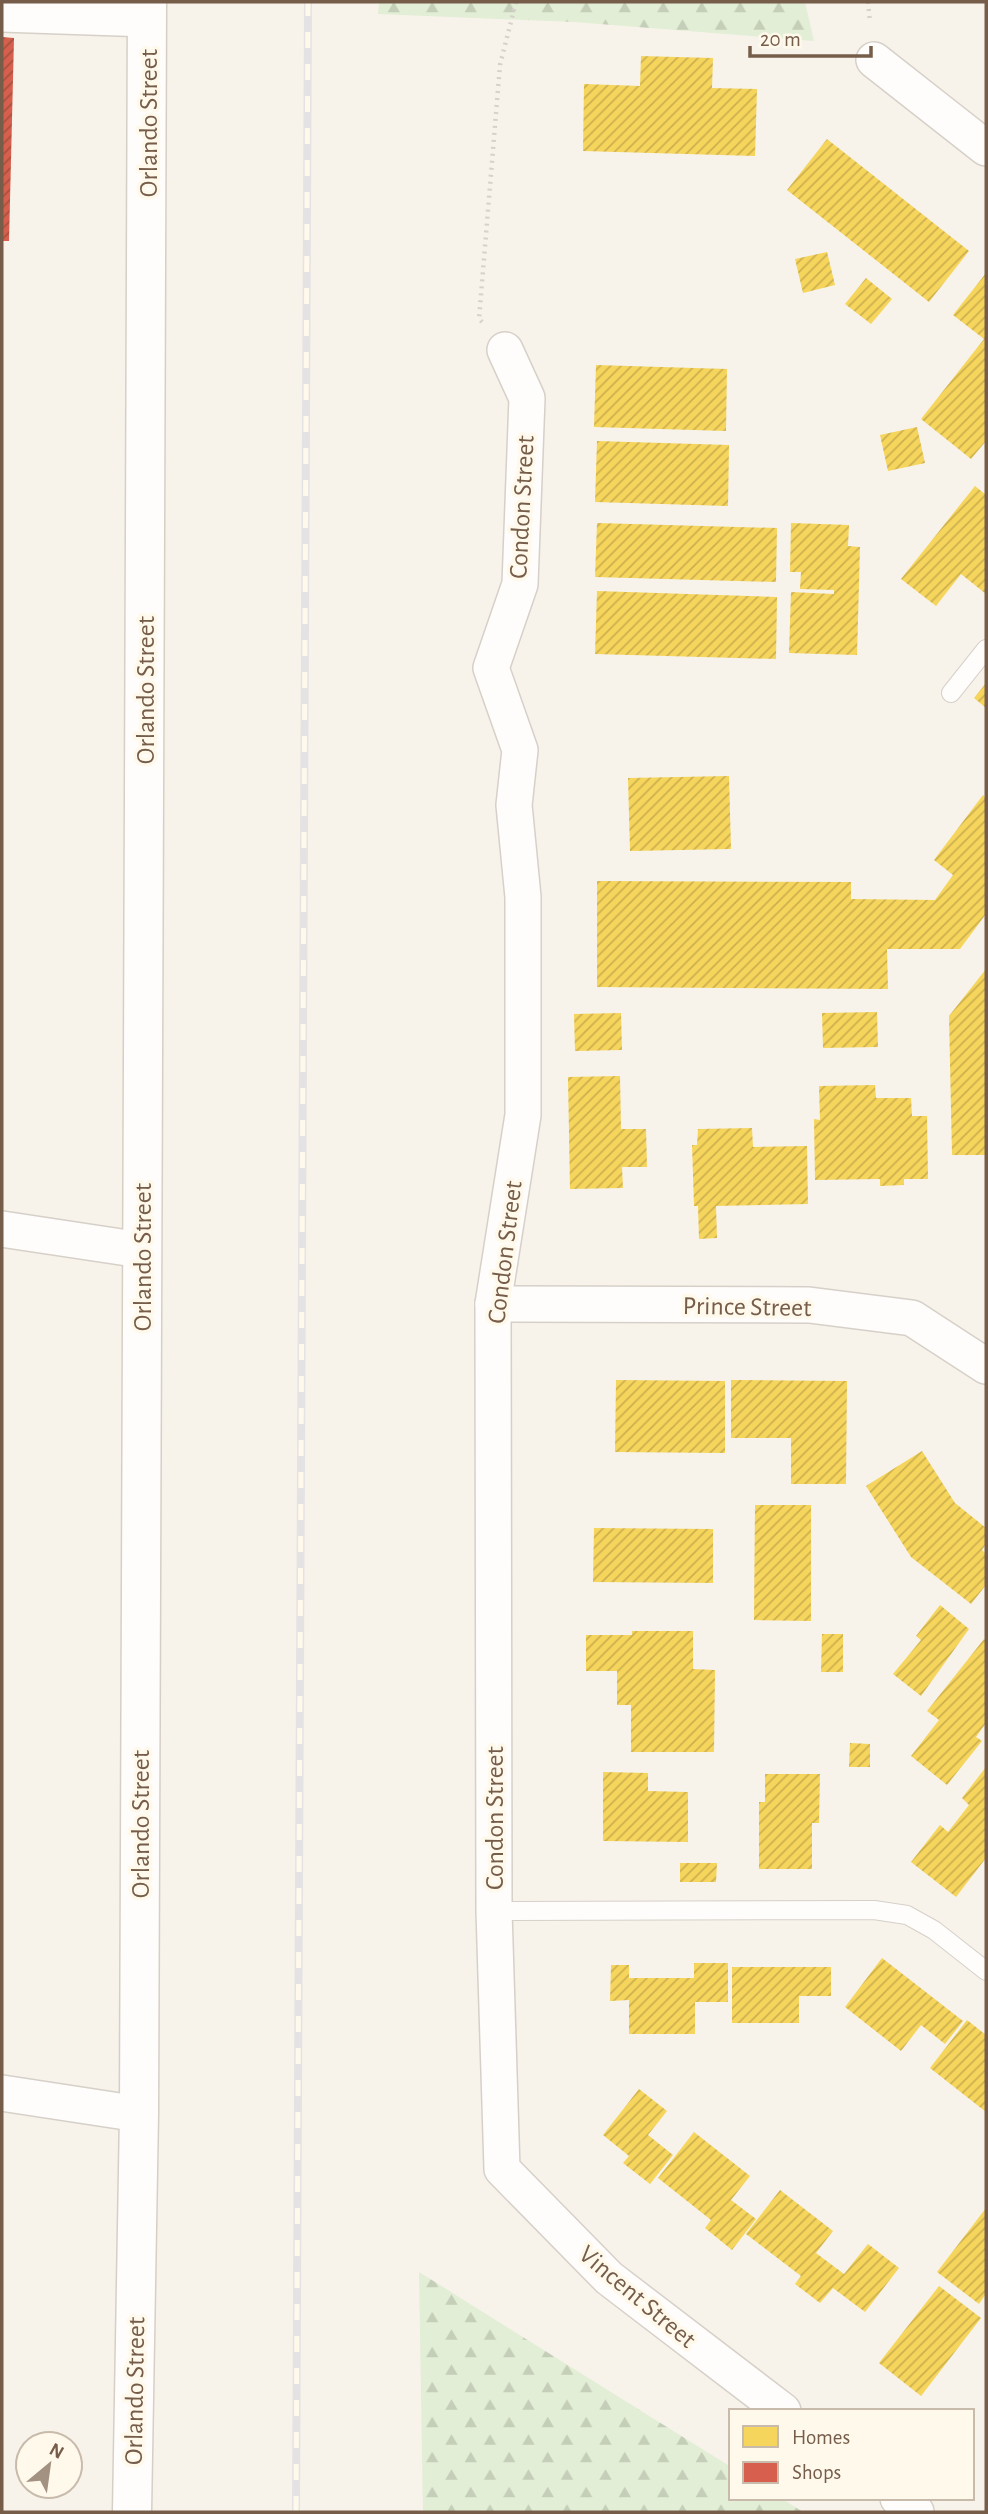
<svg xmlns="http://www.w3.org/2000/svg" width="988" height="2514" viewBox="0 0 988 2514" font-family="'Alegreya Sans',sans-serif">
	<style>
		.forest { fill: url(#forest-firs) }
		.homes { fill: url(#homes-hatch) }
		.shops { fill: url(#shops-hatch) }
		.lines { fill: none; stroke-linecap: round; stroke-linejoin: round }
		.lane-casing { stroke: #d6d0c8; stroke-width: 20 }
		.street-casing { stroke: #d6d0c8; stroke-width: 38 }
		.secondary-casing { stroke: #d6cfc6; stroke-width: 41 }
		.path { stroke: #d8d1cb; stroke-width: 4.5; stroke-dasharray: 2 5; stroke-linecap: butt }
		.lane { stroke: #fefdfc; stroke-width: 18 }
		.street { stroke: #fefdfc; stroke-width: 35 }
		.secondary { stroke: #fefdfc; stroke-width: 38 }
		.rail-casing { stroke: #e5e2e4; stroke-width: 8 }
		.rail { stroke: #fff9ec; stroke-width: 5; stroke-dasharray: 16; stroke-linecap: butt }
		.labels { text-anchor: middle; stroke-width: 7; stroke-linejoin: round; paint-order: stroke }
		.street-label { font-size: 26px; fill: #765d4a; stroke: #fff9ec }
	</style>
	<defs>
		<pattern id="forest-firs" width="22" height="20" patternUnits="userSpaceOnUse" patternTransform="scale(1.75)"><rect width="22" height="20" fill="#e2eed5"/><path d="M5 1l3.5 6h-7zM16 11l3.5 6h-7z" fill="#c5ceb8"/></pattern>
		<pattern id="homes-hatch" width="6" height="6" patternUnits="userSpaceOnUse" patternTransform="scale(1.75)"><rect width="6" height="6" fill="#f6d55c"/><path d="M-1 1l2-2M0 6l6-6M5 7l2-2" fill="none" stroke="#ccb04e"/></pattern>
		<pattern id="shops-hatch" width="6" height="6" patternUnits="userSpaceOnUse" patternTransform="scale(1.75)"><rect width="6" height="6" fill="#d6604d"/><path d="M-1 1l2-2M0 6l6-6M5 7l2-2" fill="none" stroke="#a94f3f"/></pattern>
	</defs>
	<rect width="100%" height="100%" fill="#f7f3ea"/>
	<g class="forest">
		<path d="M379 2H805L814 41 574 22 378 14Z"/>
		<path d="M419 2272 731 2467V2498H781L803 2512H423Z"/>
	</g>
	<g class="homes">
		<path d="M641 56 713 58 712 88 757 89 755 156 583 151 584 84 640 86Z"/>
		<path d="M827 139 969 251 929 302 787 190Z"/>
		<path d="M827 252 835 285 803 293 795 259Z"/>
		<path d="M986 273V441L971 459 921 419 984 339 953 315Z"/>
		<path d="M866 278 892 299 871 324 845 304Z"/>
		<path d="M596 365 727 369 726 431 594 427Z"/>
		<path d="M917 427 925 463 888 471 880 435Z"/>
		<path d="M597 441 729 445 728 506 595 502Z"/>
		<path d="M975 486 986 495V594L961 574 936 606 901 579Z"/>
		<path d="M597 523 777 528 776 582 595 577Z"/>
		<path d="M791 523 849 525 848 546 860 547 857 655 789 653 791 592 834 594V590L800 589 801 572H790Z"/>
		<path d="M597 591 777 597 776 659 595 654Z"/>
		<path d="M986 683V708L974 698Z"/>
		<path d="M729 776 731 849 630 851 628 778Z"/>
		<path d="M983 795 986 798V914L960 949H887L888 989 597 987V881L851 882V899L935 900 953 875 934 860Z"/>
		<path d="M986 969V1155H952L949 1016Z"/>
		<path d="M877 1012 878 1047 823 1048 822 1013Z"/>
		<path d="M621 1013 622 1050 575 1051 574 1014Z"/>
		<path d="M620 1076 621 1129H646L647 1167H622L623 1188 570 1189 568 1077Z"/>
		<path d="M875 1085 876 1098H911L912 1116H927L928 1179H904V1185L880 1186V1179L815 1180 814 1119 820 1120 819 1086Z"/>
		<path d="M752 1128 753 1147 807 1146 808 1204 716 1206 717 1238 699 1239 698 1206H694L692 1145H697L698 1129Z"/>
		<path d="M616 1380 725 1381V1453L615 1452Z"/>
		<path d="M731 1380 847 1381 846 1484H791V1438H731Z"/>
		<path d="M922 1451 955 1503 986 1528V1544L982 1550 986 1554V1585L971 1604 911 1557 866 1486Z"/>
		<path d="M755 1505H811V1621L754 1620Z"/>
		<path d="M594 1528 713 1529V1583L593 1582Z"/>
		<path d="M940 1605 969 1629 921 1696 893 1674 921 1640 916 1636Z"/>
		<path d="M632 1631H693V1669L715 1670 714 1752H631V1705H617V1671H586V1635H632Z"/>
		<path d="M822 1634H843V1672H821Z"/>
		<path d="M984 1639 986 1641V1723L976 1737 982 1741 947 1785 911 1756 939 1720 927 1711Z"/>
		<path d="M850 1743 870 1744V1767H849Z"/>
		<path d="M986 1767V1858L956 1897 911 1862 940 1825 948 1832 969 1805 962 1798Z"/>
		<path d="M603 1772 648 1773V1791L688 1792V1842L603 1841Z"/>
		<path d="M765 1774H820L819 1823H812V1869H759V1802H765Z"/>
		<path d="M680 1863H717L716 1882H680Z"/>
		<path d="M882 1958 963 2021 945 2044 921 2025 901 2051 845 2007Z"/>
		<path d="M694 1963H728V2002H695V2034H629V2000L610 2001 611 1965H629V1978H694Z"/>
		<path d="M732 1967H831V1996H799V2023H732Z"/>
		<path d="M967 2020 986 2035V2112L930 2068Z"/>
		<path d="M639 2089 667 2111 648 2135 673 2155 650 2184 623 2163 629 2156 603 2135Z"/>
		<path d="M694 2132 750 2176 731 2200 756 2219 732 2250 705 2228 711 2220 658 2178Z"/>
		<path d="M780 2190 833 2231 816 2253 844 2274 868 2244 899 2268 865 2312 833 2288 820 2303 795 2284 801 2276 746 2234Z"/>
		<path d="M986 2208V2294L979 2304 937 2272Z"/>
		<path d="M939 2286 981 2318 921 2396 879 2363Z"/>
	</g>
	<path class="shops" d="M2 37 14 38 9 241H2Z"/>
	<g class="lines">
		<defs>
			<g id="lane">
				<path d="M951 693 986 649"/>
				<path d="M494 1911 874 1910 907 1915 934 1930 986 1971"/>
			</g>
			<g id="street">
				<path d="M2 14 148 19"/>
				<path d="M874 60 986 148"/>
				<path d="M505 350 527 398 520 584 491 668 520 750 514 805 523 897V1115L493 1304 494 1911 502 2169 609 2278 783 2411"/>
				<path d="M2 1229 141 1250"/>
				<path d="M493 1304 809 1305 912 1318 986 1366"/>
				<path d="M2 2093 139 2114"/>
				<path d="M898 2498 916 2512"/>
			</g>
			<path id="secondary" d="M132 2512 139 2114 147 2"/>
		</defs>
		<use href="#lane" class="lane-casing"/>
		<use href="#street" class="street-casing"/>
		<use href="#secondary" class="secondary-casing"/>
		<g class="path">
			<path d="M868 2 870 22"/>
			<path d="M482 322 479 319 500 65 516 2"/>
		</g>
		<use href="#lane" class="lane"/>
		<use href="#street" class="street"/>
		<use href="#secondary" class="secondary"/>
		<defs>
			<path id="rail" d="M296 2512 308 2"/>
		</defs>
		<use href="#rail" class="rail-casing"/>
		<use href="#rail" class="rail"/>
	</g>
	<g class="labels">
		<g class="street-label">
			<text transform="translate(148 123) rotate(-90)" y="9">Orlando Street</text>
			<text transform="translate(521 507) rotate(-87)" y="9">Condon Street</text>
			<text transform="translate(145 690) rotate(-90)" y="9">Orlando Street</text>
			<text transform="translate(504 1252) rotate(-83)" y="9">Condon Street</text>
			<text transform="translate(142 1257) rotate(-90)" y="9">Orlando Street</text>
			<text transform="translate(747 1306) rotate(1)" y="9">Prince Street</text>
			<text transform="translate(494 1818) rotate(-90)" y="9">Condon Street</text>
			<text transform="translate(140 1824) rotate(-90)" y="9">Orlando Street</text>
			<text transform="translate(638 2296) rotate(40)" y="9">Vincent Street</text>
			<text transform="translate(134 2391) rotate(-89)" y="9">Orlando Street</text>
		</g>
	</g>
	<rect width="988" height="2514" fill="none" stroke="#765d4a" stroke-width="7"/>
	<rect x="729" y="2409" width="245" height="91" fill="#fff9ec" stroke="#c8bbab" stroke-width="2"/>
	<rect x="743" y="2426" width="35" height="21" fill="#f6d55c" stroke="#c8bbab" stroke-width="2"/>
	<text x="792" y="2444" font-size="21" fill="#765d4a">Homes</text>
	<rect x="743" y="2462" width="35" height="21" fill="#d6604d" stroke="#c8bbab" stroke-width="2"/>
	<text x="792" y="2479" font-size="21" fill="#765d4a">Shops</text>
	<g transform="translate(49 2465) rotate(29)"><circle r="33" fill="#fff9ec" stroke="#c8bbab" stroke-width="2"/>
	<path d="M0-5L12 26L0 18L-12 26Z" fill="#a39282"/>
	<text y="-10" font-size="19" font-weight="bold" text-anchor="middle" fill="#765d4a">N</text>
	</g>
	<path d="M750 46v10h121v-10" fill="none" stroke="#765d4a" stroke-width="3.5"/>
	<text x="760" y="46" font-size="21" fill="#765d4a" stroke="#fff9ec" stroke-width="5" paint-order="stroke">20 m</text>
</svg>
